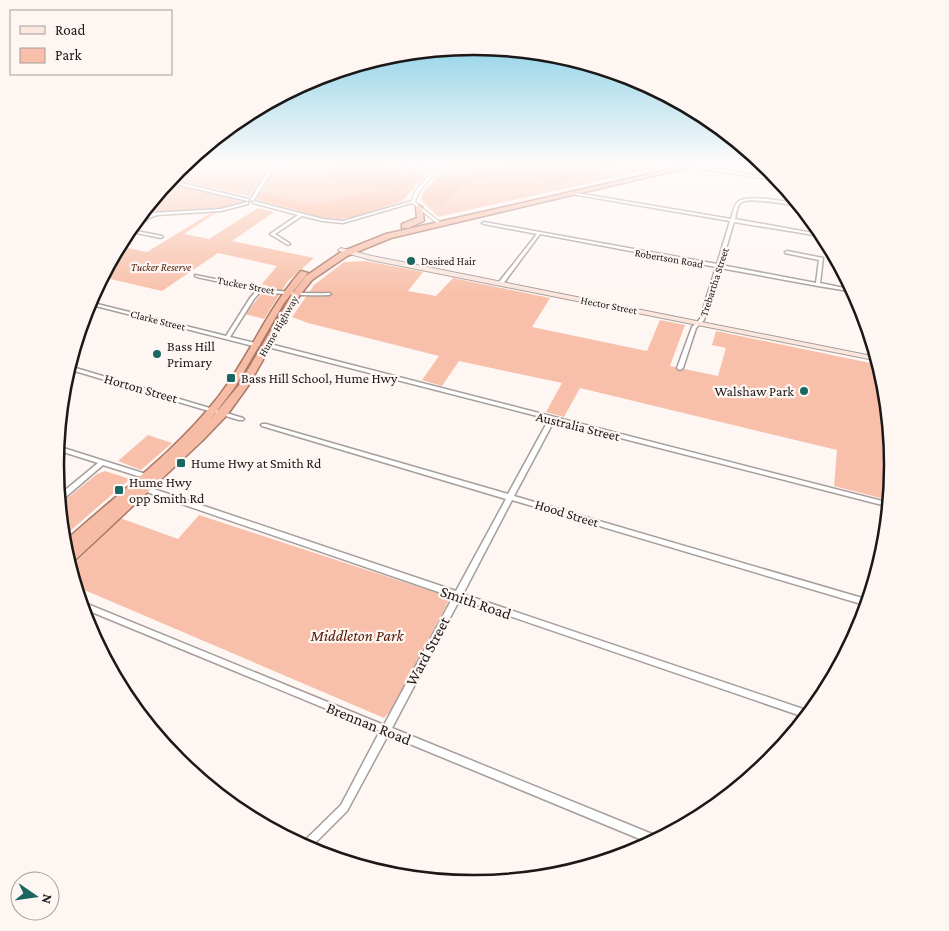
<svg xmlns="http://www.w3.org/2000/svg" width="949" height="931" viewBox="0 0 949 931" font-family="'Crimson Pro',serif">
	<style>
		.green { fill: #f8c0aa }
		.forest { fill: #fcb194 }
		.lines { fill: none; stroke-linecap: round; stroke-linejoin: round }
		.minor-casing { stroke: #a59e9b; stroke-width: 3 }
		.tertiary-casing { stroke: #a59e9b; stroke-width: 2 }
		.secondary-casing { stroke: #a59e9b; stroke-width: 2 }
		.trunk-casing { stroke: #a97866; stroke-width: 3 }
		.minor { fill: #fff; fill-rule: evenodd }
		.tertiary { fill: #fff; fill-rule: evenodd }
		.secondary { fill: #fce6de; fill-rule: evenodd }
		.trunk { fill: #f7bca6; fill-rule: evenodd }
		.poi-dot { fill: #1a6761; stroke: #fef6f3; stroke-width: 2 }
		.labels { text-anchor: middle; stroke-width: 4.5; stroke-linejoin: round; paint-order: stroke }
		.far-street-label { font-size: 11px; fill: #1b1817; stroke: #fef6f3 }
		.far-poi-label { font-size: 11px; fill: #1b1817; stroke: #fef6f3; text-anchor: start }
		.far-park-label { font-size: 11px; font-style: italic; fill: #4e1600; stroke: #fef6f3 }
		.poi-label { font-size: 14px; fill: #1b1817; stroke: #fef6f3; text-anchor: start }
		.street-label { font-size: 14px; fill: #1b1817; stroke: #fef6f3 }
		.near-street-label { font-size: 16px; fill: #1b1817; stroke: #fef6f3 }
		.near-park-label { font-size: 16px; font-style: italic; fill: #4e1600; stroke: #fef6f3 }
		.rim { fill: none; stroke: #1b1817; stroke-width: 2.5 }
	</style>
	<rect width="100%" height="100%" fill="#fef6f3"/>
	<g class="green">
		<path d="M184 164H270L249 196 170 179Z"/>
		<path d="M278 164H394L395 166 427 174 402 201 347 218H325L259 201 257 199Z"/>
		<path d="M449 164H673L438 217 421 200 423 192Z"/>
		<path d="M166 183 207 191 241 201 228 207 142 213Z"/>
		<path d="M258 208 274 212 232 241 314 258 288 281 264 319 245 314 268 286 262 284 277 266 218 253 162 291 102 277 119 246 147 252 209 214 216 213 184 234 209 239Z"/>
		<path d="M366 261 423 272 408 291 436 296 453 278 550 298 532 327 647 351 660 320 685 325 670 366 718 376 726 348 712 345 716 331 880 365 884 499 834 486 837 450 580 388 564 417 546 412 562 383 459 361 442 386 422 380 439 356 308 323 292 317 314 285 344 262Z"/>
		<path d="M148 435 172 443 141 470 118 461Z"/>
		<path d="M105 471 130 479 62 538 59 505 97 474Z"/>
		<path d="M199 515 446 596 449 600 393 708 384 718 75 586 70 568 120 518 178 539Z"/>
	</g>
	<g class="forest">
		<path d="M342 164H386L401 176 417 181 405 190 360 187 352 190 347 185 325 174 327 171 334 170 331 167Z"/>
		<path d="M507 164H627L551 185 525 171 468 182 441 206 429 204 423 195 439 178 456 177Z"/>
		<path d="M373 190 411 191 402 201 355 217 340 219 325 218 257 199 260 193C275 193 287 201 302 203 327 207 349 196 373 190Z"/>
	</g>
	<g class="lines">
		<defs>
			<g id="minor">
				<path d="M272 164H276L254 200 251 201 250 200Z"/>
				<path d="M401 164 436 171 438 172 436 173 400 166 399 165Z"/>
				<path d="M691 165 779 179 781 181 690 167 689 166Z"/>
				<path d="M169 180 248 199 250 200 248 201 167 182Z"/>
				<path d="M571 192 731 219C733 213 734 204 739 201 750 194 786 202 799 204L801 206C788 205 753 197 742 202 737 204 736 214 735 219L824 235 826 237 734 222 721 265 816 283 819 260 785 253V252L787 251 823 258 820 283 854 290 855 292 818 286 720 268 704 320 696 328 683 368 680 370 678 369 677 368 692 327 700 319 716 267 540 234 503 284H499V282L537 234 484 224 482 223 484 222 717 264 730 221 572 194 570 193Z"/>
				<path d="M253 201 323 219 343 221 412 201 415 202 343 223 323 221 302 216 275 234 289 243 290 244 288 245 270 234 298 215 253 203Z"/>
				<path d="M247 202H248V204L221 211 157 215 149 218 131 230 162 236 163 237 161 238 127 231 131 226 145 217H144V215L151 213 221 209Z"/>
				<path d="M195 275 259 288 261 287H263V289C285 292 307 294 329 293L331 294 329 295C306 296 284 295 261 291L254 299 230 337 259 344 260 345 257 347 88 304 89 302 226 336 250 298 257 290 197 277 195 276Z"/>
				<path d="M266 343 890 503V507L554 421 514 496 869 600 868 606 512 500 463 594 812 712 807 718 460 599 392 728 657 836 660 838 661 839 652 844 388 735 347 811 308 850 300 845 341 805 380 731 82 608 80 601 384 725 453 597 141 490 140 488 141 486H145L456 591 506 499 262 426 261 425 262 424H266L508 494 549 419 264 346 263 345Z"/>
				<path d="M69 366 243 418 244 419 243 420H239L68 369Z"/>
				<path d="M57 446 146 474 147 476 144 478 103 465 61 501H59L58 496 98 463 57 450Z"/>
			</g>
			<path id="tertiary" d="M442 164H446C435 176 420 185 415 202L441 223V225H439L411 202C415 186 430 175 442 164Z"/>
			<path id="secondary" d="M341 248 372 256 877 357 879 361 371 260 339 251 338 250Z"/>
			<g id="trunk">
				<path d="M693 164H703L391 238 347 256 312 280 300 295 248 386 227 415 203 440 72 563 68 564 63 543C114 496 172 455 215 401 248 360 266 310 301 271L308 273 284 303 235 387 210 420 239 385 292 294 306 276 341 252 386 234Z"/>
				<path d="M419 205 422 207 424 221 408 228H402V224L417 218 416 207Z"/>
			</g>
		</defs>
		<use href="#minor" class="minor-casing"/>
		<use href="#tertiary" class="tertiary-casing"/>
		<use href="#secondary" class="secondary-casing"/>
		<use href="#trunk" class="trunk-casing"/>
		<use href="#minor" class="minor"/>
		<use href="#tertiary" class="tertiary"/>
		<use href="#secondary" class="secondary"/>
		<use href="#trunk" class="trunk"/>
	</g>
	<linearGradient id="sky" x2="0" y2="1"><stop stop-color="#6dc6e2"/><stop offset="0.56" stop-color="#fffbfa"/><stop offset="1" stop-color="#fffbfa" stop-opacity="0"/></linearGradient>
	<rect width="949" height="294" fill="url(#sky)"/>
	<g class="poi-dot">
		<circle cx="411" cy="261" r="5"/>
		<circle cx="157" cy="354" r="5"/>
		<rect x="226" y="373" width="10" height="10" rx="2.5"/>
		<circle cx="804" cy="391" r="5"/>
		<rect x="176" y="458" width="10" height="10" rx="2.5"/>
		<rect x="114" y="485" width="10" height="10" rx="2.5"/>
	</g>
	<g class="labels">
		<g class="far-street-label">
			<text transform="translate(669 258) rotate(10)" y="4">Robertson Road</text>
			<text transform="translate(714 282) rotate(-72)" y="4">Trebartha Street</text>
			<text transform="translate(246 285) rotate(11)" y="4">Tucker Street</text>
			<text transform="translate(609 305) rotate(11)" y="4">Hector Street</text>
			<text transform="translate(158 320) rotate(14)" y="4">Clarke Street</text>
			<text transform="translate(278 326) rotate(-60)" y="4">Hume Highway</text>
		</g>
		<g class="far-poi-label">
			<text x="421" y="265">Desired Hair</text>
		</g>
		<g class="far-park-label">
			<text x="161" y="271">Tucker Reserve</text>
		</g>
		<g class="poi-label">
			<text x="167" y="351">Bass Hill<tspan x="167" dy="16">Primary</tspan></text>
			<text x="241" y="383">Bass Hill School, Hume Hwy</text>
			<text x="794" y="396" text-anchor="end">Walshaw Park</text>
			<text x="191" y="468">Hume Hwy at Smith Rd</text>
			<text x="129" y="487">Hume Hwy<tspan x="129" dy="16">opp Smith Rd</tspan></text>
		</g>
		<g class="street-label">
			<text transform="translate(141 388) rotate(16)" y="5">Horton Street</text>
			<text transform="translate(578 426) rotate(14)" y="5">Australia Street</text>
			<text transform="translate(567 513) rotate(17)" y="5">Hood Street</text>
		</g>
		<g class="near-street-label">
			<text transform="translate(476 602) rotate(19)" y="6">Smith Road</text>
			<text transform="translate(427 651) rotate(-62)" y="6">Ward Street</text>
			<text transform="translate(369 723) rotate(22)" y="6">Brennan Road</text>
		</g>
		<g class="near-park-label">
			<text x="357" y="641">Middleton Park</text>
		</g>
	</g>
	<path d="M0 0H949V931H0ZM64 465a410 410 0 1 1 820 0a410 410 0 1 1-820 0Z" fill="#fef6f3" fill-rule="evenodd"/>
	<path class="rim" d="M64 465a410 410 0 1 1 820 0a410 410 0 1 1-820 0Z"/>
	<rect x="10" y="10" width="162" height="65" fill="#fef6f3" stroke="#a39d9b"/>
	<rect x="20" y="26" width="25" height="8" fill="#fce6de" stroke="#a39d9b"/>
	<text x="55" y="35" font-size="15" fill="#1b1817">Road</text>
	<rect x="20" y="48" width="25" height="15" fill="#f8c0aa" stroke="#a39d9b"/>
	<text x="55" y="60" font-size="15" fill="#1b1817">Park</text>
	<g transform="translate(35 896) rotate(103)"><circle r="24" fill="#fef6f3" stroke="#a39d9b"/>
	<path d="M0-4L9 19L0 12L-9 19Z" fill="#1a6761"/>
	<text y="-8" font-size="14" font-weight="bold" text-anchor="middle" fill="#1b1817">N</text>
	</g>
</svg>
